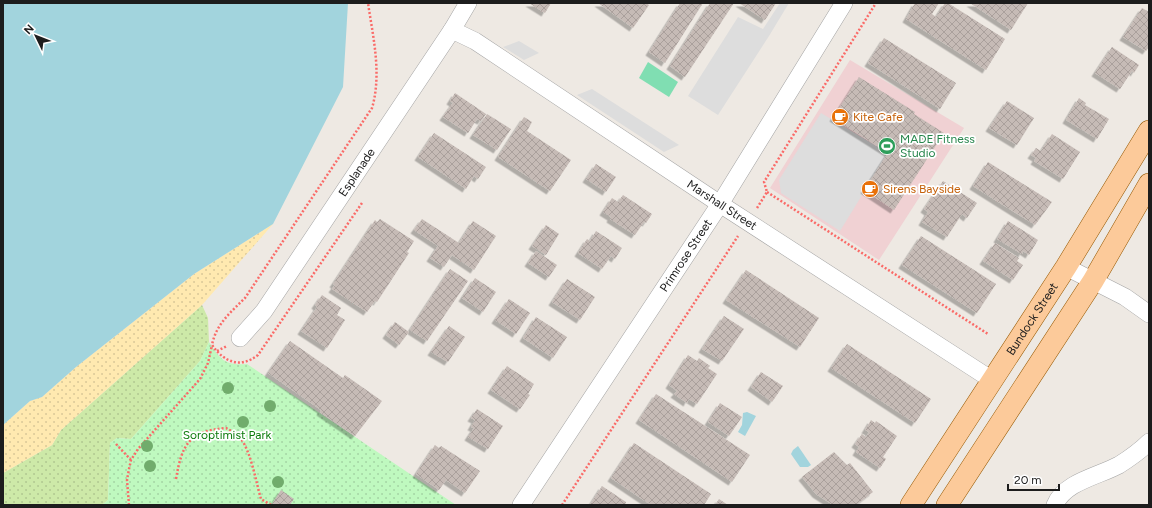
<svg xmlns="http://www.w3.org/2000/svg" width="1152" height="508" viewBox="0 0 1152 508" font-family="Figtree,sans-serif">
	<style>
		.commercial { fill: #f0d1d3 }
		.grass { fill: url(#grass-dots) }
		.sand { fill: url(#sand-dots) }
		.park { fill: url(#park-dots) }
		.pitch { fill: #80deb2 }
		.parking { fill: #ddd }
		.water { fill: #a2d4dd }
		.building { fill: url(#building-cross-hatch); filter: url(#shadow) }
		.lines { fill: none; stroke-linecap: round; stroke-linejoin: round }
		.minor-casing { stroke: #a4a4a4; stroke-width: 18 }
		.major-casing { stroke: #965800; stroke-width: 22 }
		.path { stroke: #fa6b68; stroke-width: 2.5; stroke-dasharray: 2 2; stroke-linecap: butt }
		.minor { stroke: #fff; stroke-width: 17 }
		.major { stroke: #fcca9a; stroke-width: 21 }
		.tree { fill: #71ac6c }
		.labels { text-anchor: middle; stroke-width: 3.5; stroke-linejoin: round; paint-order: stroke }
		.food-label { font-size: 12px; fill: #c56008; stroke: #fff; text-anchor: start }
		.leisure-label { font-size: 12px; fill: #27864d; stroke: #fff; text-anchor: start }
		.street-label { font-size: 12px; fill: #1d1d1d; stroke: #fff }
		.park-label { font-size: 12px; fill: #0b7b0b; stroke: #fff }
	</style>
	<defs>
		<pattern id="grass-dots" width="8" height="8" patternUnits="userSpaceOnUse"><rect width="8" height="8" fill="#cde9a8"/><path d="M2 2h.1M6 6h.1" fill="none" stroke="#b0c790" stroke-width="1.8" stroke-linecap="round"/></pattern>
		<pattern id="sand-dots" width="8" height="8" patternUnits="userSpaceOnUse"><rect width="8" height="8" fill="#ffe9b0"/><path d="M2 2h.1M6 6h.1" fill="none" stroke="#dac797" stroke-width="1.8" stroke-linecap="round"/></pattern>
		<pattern id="park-dots" width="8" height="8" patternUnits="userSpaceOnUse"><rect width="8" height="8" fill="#bff9bf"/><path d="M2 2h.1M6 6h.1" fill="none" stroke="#a4d5a4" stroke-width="1.8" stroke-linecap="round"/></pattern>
		<pattern id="building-cross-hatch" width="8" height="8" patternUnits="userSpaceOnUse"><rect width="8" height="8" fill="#c6bbb6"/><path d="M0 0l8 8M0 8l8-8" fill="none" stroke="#aaa09c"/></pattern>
		<filter id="shadow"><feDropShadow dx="-3.5" dy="3.5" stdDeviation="0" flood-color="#0004"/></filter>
	</defs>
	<rect width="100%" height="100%" fill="#eee9e3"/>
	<path class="commercial" d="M850 60 964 128 879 260 770 188Z"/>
	<path class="grass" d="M202 305 208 318 209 342 200 361 131 439 117 438 110 443 108 500 102 505H3V473L52 445 61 430Z"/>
	<path class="sand" d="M273 224 202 305 61 430 52 445 3 473V425L30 401 42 397 76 367 194 274Z"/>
	<path class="park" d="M209 342C220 359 225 366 247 364L456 505H102L108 500 110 443 117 438 131 439 200 361Z"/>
	<path class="pitch" d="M648 62 678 82 669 97 639 78Z"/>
	<g class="parking">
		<path d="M780 3H789L769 36 718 115 688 96 738 17 763 29Z"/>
		<path d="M519 41 539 53 524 60 503 47Z"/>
		<path d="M592 89 679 145 664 152 577 95Z"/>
		<path d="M821 113 888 153 840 231 781 193 779 180Z"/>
	</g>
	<g class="water">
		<path d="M3 3H348L343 87 273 224 194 274 76 367 42 397 30 401 3 425Z"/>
		<path d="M747 412 756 416 745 436 738 432 742 425 743 413Z"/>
		<path d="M798 446 811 465 808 467H800L791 454 793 450Z"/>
	</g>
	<g class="building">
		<path d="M529 3H551L545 13Z"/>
		<path d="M598 3H646L649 5 633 28Z"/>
		<path d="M680 3H703L665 63 649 52Z"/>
		<path d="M710 3H734L685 77 670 66Z"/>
		<path d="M739 3H776L765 20Z"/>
		<path d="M915 3H939L932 14 936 17 945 3H948L1005 39 986 70 906 19Z"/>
		<path d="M970 3H1028L1011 30Z"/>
		<path d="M1142 8 1149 12V47L1146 51 1123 37Z"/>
		<path d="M884 38 956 83 940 109 868 63Z"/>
		<path d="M1112 47 1139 65 1134 73 1132 71 1120 89 1095 73Z"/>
		<path d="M859 77 915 112 914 114 944 133 894 210 864 190 888 153 833 118Z"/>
		<path d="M455 93 486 114 481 121 477 119 468 133 443 117 453 103 450 101Z"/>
		<path d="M1079 98 1086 103 1085 105 1109 119 1097 139 1066 120Z"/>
		<path d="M1007 101 1034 118 1017 145 989 128Z"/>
		<path d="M487 114 511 129 497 150 473 135Z"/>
		<path d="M524 117 532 122 527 131 571 160 550 191 498 157Z"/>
		<path d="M434 133 486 167 478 179 474 176 466 189 418 157Z"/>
		<path d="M1052 134 1080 152 1063 179 1034 161 1036 158 1031 155 1036 148 1041 151Z"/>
		<path d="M988 162 1052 202 1035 225 973 186Z"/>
		<path d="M596 164 616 177 606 192 586 179Z"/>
		<path d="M943 181 977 203 967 218 962 214 947 237 922 222 928 212 924 209Z"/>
		<path d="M623 195 652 214 646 223 644 222 635 235 610 219 611 217 603 212 612 198 618 202Z"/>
		<path d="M380 219 414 241 407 252 409 253 377 302 375 301 367 312 332 289 335 285 333 284 375 220 377 222Z"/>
		<path d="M422 219 459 243 473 221 496 236 474 270 452 255 444 267 430 258 438 246 414 230Z"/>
		<path d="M1008 221 1038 240 1029 255 1023 251 1022 254 997 239Z"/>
		<path d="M546 225 559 234 546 255 532 246Z"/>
		<path d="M596 231 622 248 615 259 611 256 602 269 578 253 587 239 590 241Z"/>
		<path d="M921 236 996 284 977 313 902 265Z"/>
		<path d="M995 243 1019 258 1017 261 1023 265 1013 280 983 261Z"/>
		<path d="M536 251 557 265 549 277 528 263Z"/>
		<path d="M450 269 468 281 427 341 410 330Z"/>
		<path d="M746 270 819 318 800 347 726 300Z"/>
		<path d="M475 278 496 292 483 312 462 298Z"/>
		<path d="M567 279 595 297 580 320 552 302Z"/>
		<path d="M322 295 341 308 337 315 345 320 327 348 301 331 317 307 315 305Z"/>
		<path d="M509 299 530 313 516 334 495 320Z"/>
		<path d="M724 316 744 329 722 361 702 349Z"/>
		<path d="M536 317 567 337 553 358 523 338Z"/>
		<path d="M395 322 409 332 399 345 386 335Z"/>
		<path d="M449 326 465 337 448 362 431 352Z"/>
		<path d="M290 341 343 378 345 375 382 401 355 436 320 412 321 410 268 373Z"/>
		<path d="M847 344 931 399 915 423 831 368Z"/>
		<path d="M688 355 697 361 699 358 710 366 708 368 717 374 697 404 689 399 687 403 674 394 677 391 669 385Z"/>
		<path d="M507 366 534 384 528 394 530 395 520 409 491 390Z"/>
		<path d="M761 372 783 386 772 402 751 387Z"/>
		<path d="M656 394 750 455 732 482 639 420Z"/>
		<path d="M720 403 742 417 729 436 708 422Z"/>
		<path d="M477 409 503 426 488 449 468 437 474 428 471 427 475 420 471 418Z"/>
		<path d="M871 420 875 423 876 421 897 436 883 457 886 459 880 468 856 452 859 447 855 444 862 434 866 437 869 432 865 430Z"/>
		<path d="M634 443 711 494 704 505H651L611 478Z"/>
		<path d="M435 445 439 448 441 446 480 471 465 493 446 480 439 490 416 474Z"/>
		<path d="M834 452 847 465 850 463 873 492 856 505H833L816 494 802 477Z"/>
		<path d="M602 486 626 502 625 505H590Z"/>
		<path d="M281 490 294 499 290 505 272 504Z"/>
		<path d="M719 499 728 505H715Z"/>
	</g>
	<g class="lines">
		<defs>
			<g id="minor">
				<path id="s1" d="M452 30 475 41 720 204 992 380"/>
				<path d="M1066 267 1125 297 1149 314"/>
				<path id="s2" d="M240 338 264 311 452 30 468 3"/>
				<path id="s3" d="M521 505 720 204 844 3"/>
				<path d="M1055 505C1064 482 1099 476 1119 465 1130 458 1140 451 1149 442"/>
			</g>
			<g id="major">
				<path id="s4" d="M911 505 1066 267 1149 131"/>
				<path d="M947 505 1093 281 1149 184"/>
			</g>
		</defs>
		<use href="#minor" class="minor-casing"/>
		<use href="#major" class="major-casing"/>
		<g class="path">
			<path d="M767 192 988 334"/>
			<path d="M362 203 258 355C240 369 224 362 212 345 216 324 231 312 245 298L372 108C382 74 373 37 368 3"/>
			<path d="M757 208 767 192 764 182 876 3"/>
			<path d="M217 351 227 346"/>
			<path d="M116 444 131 460"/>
			<path d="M176 479C182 444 189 431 226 428 231 431 237 434 241 439 251 452 256 482 261 499L271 505"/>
			<path d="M129 505 127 480 129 469 131 460 138 449 200 379 208 363 212 345"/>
			<path d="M562 505 738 236"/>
		</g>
		<use href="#minor" class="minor"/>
		<use href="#major" class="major"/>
	</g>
	<g class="tree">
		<circle cx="228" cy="388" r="6"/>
		<circle cx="270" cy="406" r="6"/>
		<circle cx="243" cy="422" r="6"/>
		<circle cx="147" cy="446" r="6"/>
		<circle cx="150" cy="466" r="6"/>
		<circle cx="278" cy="482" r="6"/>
	</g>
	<defs>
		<symbol id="cafe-disc" viewBox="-11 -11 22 22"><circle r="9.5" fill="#e8710a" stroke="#fff"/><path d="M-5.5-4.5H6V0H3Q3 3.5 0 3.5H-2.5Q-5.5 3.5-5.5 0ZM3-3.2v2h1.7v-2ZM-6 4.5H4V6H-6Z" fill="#fff"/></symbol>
		<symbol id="stadium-disc" viewBox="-11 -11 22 22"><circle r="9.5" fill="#2e9e5b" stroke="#fff"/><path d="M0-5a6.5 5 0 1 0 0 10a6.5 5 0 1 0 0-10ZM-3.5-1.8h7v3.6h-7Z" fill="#fff"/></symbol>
	</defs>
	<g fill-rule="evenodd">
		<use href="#cafe-disc" x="830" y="107" width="20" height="20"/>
		<use href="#stadium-disc" x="877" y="136" width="20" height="20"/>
		<use href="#cafe-disc" x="860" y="179" width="20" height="20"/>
	</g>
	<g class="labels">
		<g class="food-label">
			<text x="853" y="121">Kite Cafe</text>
			<text x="883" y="193">Sirens Bayside</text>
		</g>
		<g class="leisure-label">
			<text x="900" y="143">MADE Fitness<tspan x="900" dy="14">Studio</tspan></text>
		</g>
		<g class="street-label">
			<text dy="4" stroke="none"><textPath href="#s2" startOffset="203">Esplanade</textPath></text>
			<text dy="4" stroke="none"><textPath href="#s1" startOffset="322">Marshall Street</textPath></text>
			<text dy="4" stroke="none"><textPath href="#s3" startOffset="299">Primrose Street</textPath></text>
			<text dy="4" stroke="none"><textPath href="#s4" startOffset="222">Bundock Street</textPath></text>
		</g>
		<g class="park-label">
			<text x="227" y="439">Soroptimist Park</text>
		</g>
	</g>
	<rect width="1152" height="508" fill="none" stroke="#1d1d1d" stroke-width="8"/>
	<g transform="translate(36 36) rotate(313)" stroke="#ffffff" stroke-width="3" paint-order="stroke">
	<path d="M0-3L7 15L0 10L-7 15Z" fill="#1d1d1d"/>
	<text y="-6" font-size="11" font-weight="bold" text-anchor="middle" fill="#1d1d1d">N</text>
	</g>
	<path d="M1008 484v6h51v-6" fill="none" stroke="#1d1d1d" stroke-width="2"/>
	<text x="1014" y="484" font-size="12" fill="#1d1d1d" stroke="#ffffff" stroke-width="3" paint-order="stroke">20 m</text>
</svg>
